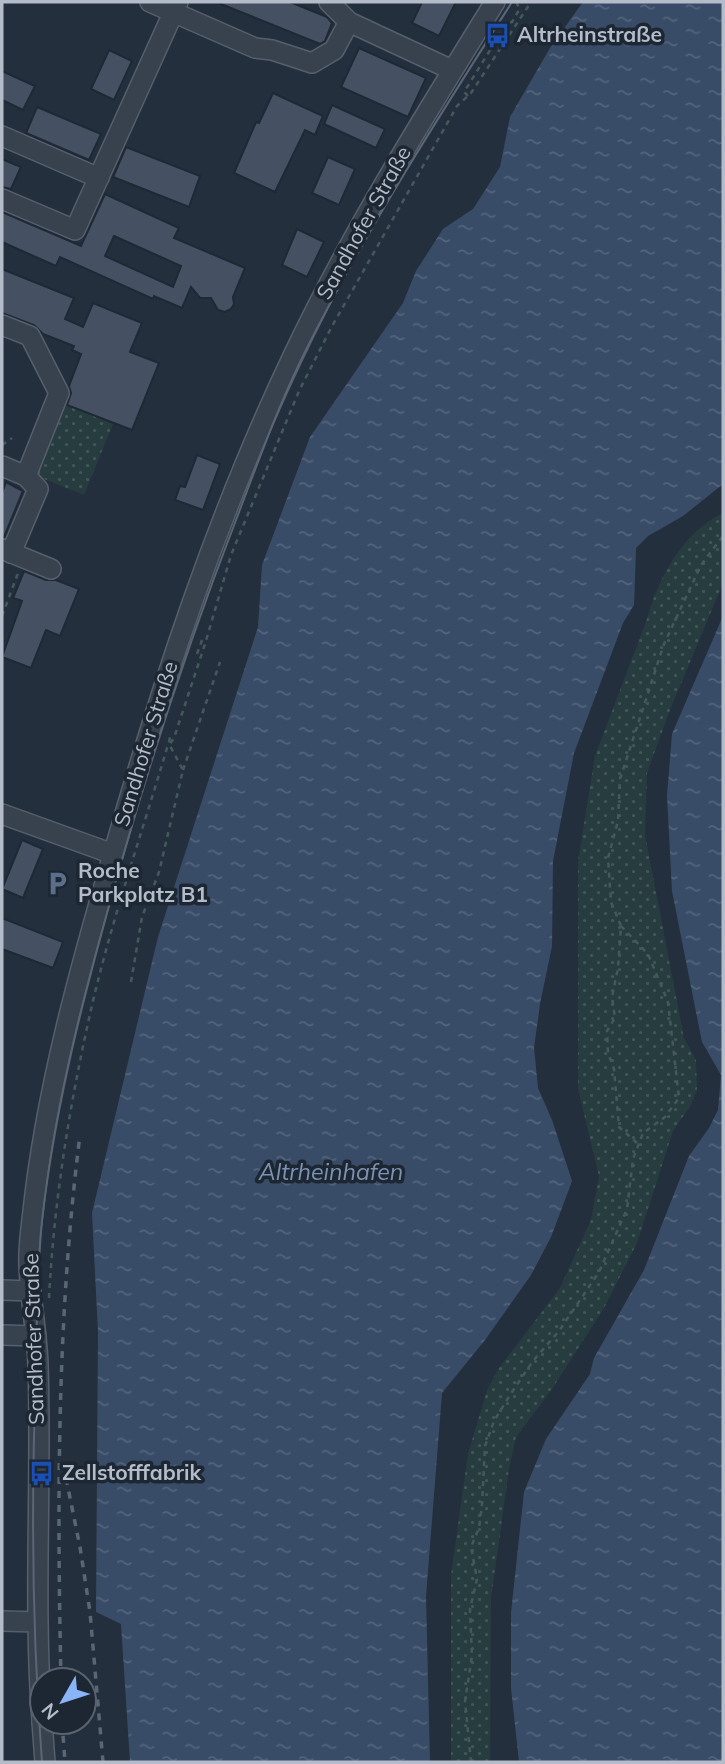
<svg xmlns="http://www.w3.org/2000/svg" width="725" height="1764" viewBox="0 0 725 1764" font-family="Mulish,sans-serif">
	<style>
		.grass { fill: url(#grass-dots) }
		.water { fill: url(#water-ripples) }
		.building { fill: #455162; stroke: #1f2835; stroke-width: 2; fill-rule: evenodd }
		.lines { fill: none; stroke-linecap: round; stroke-linejoin: round }
		.minor-casing { stroke: #565f6c; stroke-width: 22 }
		.path { stroke: #44595c; stroke-width: 2.5; stroke-dasharray: 5 5; stroke-linecap: butt }
		.minor { stroke: #38414e; stroke-width: 19 }
		.tram { stroke: #5a6575; stroke-width: 2 }
		.rail { stroke: #5a6575; stroke-width: 3.5; stroke-dasharray: 7 7; stroke-linecap: butt }
		.labels { text-anchor: middle; stroke-width: 7; stroke-linejoin: round; paint-order: stroke }
		.poi-label { font-size: 21px; font-weight: bold; fill: #b4bcc9; stroke: #1d2633; text-anchor: start }
		.street-label { font-size: 21px; fill: #b4bcc9; stroke: #1d2633 }
		.water-label { font-size: 23px; font-style: italic; fill: #7c92b1; stroke: #1d2633 }
	</style>
	<defs>
		<pattern id="grass-dots" width="8" height="8" patternUnits="userSpaceOnUse" patternTransform="scale(1.75)"><rect width="8" height="8" fill="#263c3f"/><path d="M2 2h.1M6 6h.1" fill="none" stroke="#435659" stroke-width="1.8" stroke-linecap="round"/></pattern>
		<pattern id="water-ripples" width="26" height="14" patternUnits="userSpaceOnUse" patternTransform="scale(1.75)"><rect width="26" height="14" fill="#394c67"/><path d="M2 4q2-2 4 0t4 0M15 11q2-2 4 0t4 0" fill="none" stroke="#53647b"/></pattern>
	</defs>
	<rect width="100%" height="100%" fill="#242f3e"/>
	<g class="grass">
		<path d="M63 403 113 424 84 495 34 475Z"/>
		<path d="M723 513V583L670 710 647 773 645 835 684 1038 696 1060 697 1090 691 1105 673 1131 637 1243 604 1308 552 1389 516 1437 509 1469 491 1599 490 1762H451V1575L468 1454 487 1390 499 1368 560 1288 591 1220 599 1176 578 1089V861L595 756 647 619C658 578 683 532 723 513Z"/>
	</g>
	<g class="water">
		<path d="M583 2H723V484L683 516 648 536 636 548 634 605 623 623 574 753 553 861 552 946 540 1004 534 1048 538 1088 552 1120 572 1181 551 1237 531 1275 485 1340 442 1393 426 1596 430 1762H130L121 1624 96 1612 98 1332 92 1213 158 937 258 627 262 565 310 437 403 303 416 271 443 229 473 209 500 167 510 117 550 48Z"/>
		<path d="M723 616V1762H519L511 1688V1613L524 1492 546 1439 590 1374 594 1358 644 1270 689 1156 709 1128 718 1110 721 1075 702 1042 672 891 667 796 672 734Z"/>
	</g>
	<g class="building">
		<path d="M216 2H290L327 17 332 23 325 41 320 44Z"/>
		<path d="M422 2H456L439 36 412 23Z"/>
		<path d="M359 48 426 78 408 117 341 87Z"/>
		<path d="M109 50 132 61 114 100 91 89Z"/>
		<path d="M2 71 35 86 23 110 2 100Z"/>
		<path d="M273 93 323 116 315 135 305 130 275 192 234 173 256 122 259 123Z"/>
		<path d="M332 105 385 129 376 148 324 124Z"/>
		<path d="M37 107 101 134 89 160 26 133Z"/>
		<path d="M126 147 200 176 189 207 113 177Z"/>
		<path d="M328 157 355 169 339 205 312 193Z"/>
		<path d="M2 159 21 167 11 189 2 187Z"/>
		<path d="M105 194 179 228 174 238 245 268 233 297 234 304 231 309 225 312 218 310 211 298H200L191 287 182 308 154 296 153 299 60 257 56 266 2 242V212L81 246ZM114 236 181 266 173 287 105 256Z"/>
		<path d="M297 229 324 242 307 277 282 265Z"/>
		<path d="M2 269 74 298 65 319 83 327 93 303 142 323 130 352 159 363 132 430 67 405 71 393 69 386 81 354 72 350 74 346 43 334 34 325 2 313Z"/>
		<path d="M197 455 220 464 203 510 175 500 180 486 185 487Z"/>
		<path d="M6 482 23 491 4 537H2V493Z"/>
		<path d="M24 571 46 580H56L79 589 60 636 46 630 31 668 2 657 22 601 13 598Z"/>
		<path d="M22 840 43 849 23 898 2 889Z"/>
		<path d="M2 918 63 942 53 968 2 949Z"/>
	</g>
	<g class="lines">
		<defs>
			<g id="minor">
				<path d="M150 2 255 48 272 50 312 63 334 50 349 22"/>
				<path d="M329 2 349 22 452 70"/>
				<path d="M2 136 99 178"/>
				<path d="M2 199 75 230 178 2"/>
				<path d="M2 325 30 336 59 393 26 476"/>
				<path d="M2 466 26 476 38 489 11 553"/>
				<path d="M2 549 51 569"/>
				<path d="M2 814 113 854"/>
				<path d="M2 1290 31 1291"/>
				<path d="M2 1335 36 1336"/>
				<path d="M2 1621 37 1622"/>
				<path d="M42 1721C33 1602 42 1484 38 1365 37 1332 30 1299 29 1265 28 1248 31 1229 33 1211 46 1091 79 971 113 855 161 686 216 518 292 358 350 235 423 118 495 2"/>
				<path d="M42 1722 45 1762"/>
			</g>
		</defs>
		<use href="#minor" class="minor-casing"/>
		<g class="path">
			<path d="M516 2 521 11"/>
			<path d="M468 96 464 92 507 23 512 22 519 10"/>
			<path d="M2 445 12 438"/>
			<path d="M2 616 18 573"/>
			<path d="M197 654 202 640"/>
			<path d="M183 770 220 662"/>
			<path d="M131 982 142 917 159 872 183 770 169 744 170 735"/>
			<path d="M637 1143 619 1127 614 1069 608 1053 607 1031 615 1018 612 997 618 968 621 926 611 902 608 858 618 821 620 779 664 644 701 565 723 536"/>
			<path d="M49 1298C54 1202 69 1108 90 1014 110 925 141 836 167 748L174 738 205 644 231 555 299 391 331 328 457 106 471 93 531 2"/>
			<path d="M471 1762 465 1701 472 1656 470 1609 477 1579 471 1547 479 1528 482 1505 485 1446 494 1421 510 1395 533 1361 559 1331 599 1272 627 1209 633 1159 643 1133 665 1117 679 1098 668 1002 648 954 621 926"/>
		</g>
		<use href="#minor" class="minor"/>
		<path class="tram" d="M42 1762C32 1632 31 1501 36 1370 37 1321 37 1270 42 1221 56 1096 89 976 123 856 156 742 193 631 236 520 257 465 277 409 303 356 364 233 438 118 512 2"/>
		<g class="rail">
			<path d="M66 1478 80 1547 90 1612 103 1762"/>
			<path d="M61 1680C57 1498 57 1316 80 1135"/>
			<path d="M62 1722 65 1762"/>
		</g>
	</g>
	<defs>
		<symbol id="bus-bare" viewBox="-9 -9 18 18"><path d="M-5-6H5V4H4V6H2V4H-2V6H-4V4H-5ZM-3.5-4V0h7V-4ZM-3.5 1.2v1.5H-2V1.2ZM2 1.2v1.5H3.5V1.2Z" fill="#1a4fb4" stroke="#1d2633" stroke-width="2.5" paint-order="stroke"/></symbol>
		<symbol id="parking-bare" viewBox="-9 -9 18 18"><path d="M-3.5-5.5H1a3.5 3.5 0 0 1 0 7H-1V5.5H-3.5ZM-1-3.4V-.6H.8a1.4 1.4 0 0 0 0-2.8Z" fill="#5c6f8a" stroke="#1d2633" stroke-width="2.5" paint-order="stroke"/></symbol>
	</defs>
	<g fill-rule="evenodd">
		<use href="#bus-bare" x="480" y="18" width="35" height="35"/>
		<use href="#parking-bare" x="40" y="866" width="35" height="35"/>
		<use href="#bus-bare" x="24" y="1456" width="35" height="35"/>
	</g>
	<g class="labels">
		<g class="poi-label">
			<text x="517" y="42">Altrheinstraße</text>
			<text x="78" y="878">Roche<tspan x="78" dy="24">Parkplatz B1</tspan></text>
			<text x="62" y="1480">Zellstofffabrik</text>
		</g>
		<g class="street-label">
			<text transform="translate(364 223) rotate(-61)" y="7">Sandhofer Straße</text>
			<text transform="translate(146 744) rotate(-73)" y="7">Sandhofer Straße</text>
			<text transform="translate(34 1339) rotate(-92)" y="7">Sandhofer Straße</text>
		</g>
		<g class="water-label">
			<text x="331" y="1180">Altrheinhafen</text>
		</g>
	</g>
	<rect width="725" height="1764" fill="none" stroke="#b4bcc9" stroke-width="7"/>
	<g transform="translate(63 1701) rotate(231)"><circle r="33" fill="#1d2633" stroke="#59626f" stroke-width="2"/>
	<path d="M0-5L12 26L0 18L-12 26Z" fill="#8ab4f8"/>
	<text y="-10" font-size="19" font-weight="bold" text-anchor="middle" fill="#b4bcc9">N</text>
	</g>
</svg>
